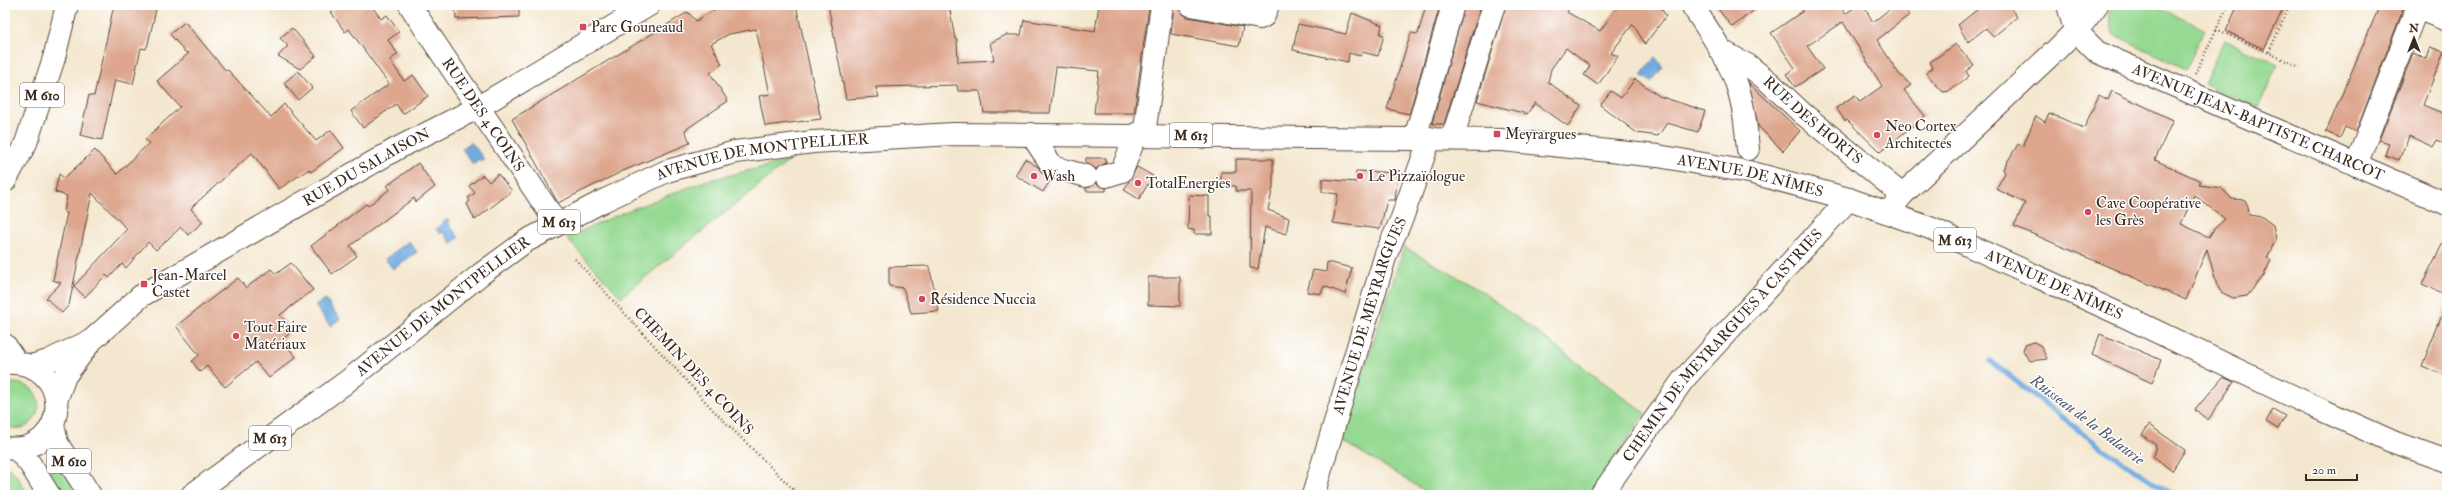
<svg xmlns="http://www.w3.org/2000/svg" width="2452" height="500" viewBox="0 0 2452 500" font-family="'IM FELL Double Pica',serif">
	<style>
		.green { fill: #95d992; stroke: #688258 }
		.water { fill: #70ace1; stroke: #566b80 }
		.lines { fill: none; stroke-linecap: round; stroke-linejoin: round }
		.stream { stroke: #70ace1; stroke-width: 5 }
		.building { fill: #dda68d; fill-rule: evenodd }
		.minor-casing { stroke: #574639; stroke-width: 24 }
		.major-casing { stroke: #574639; stroke-width: 24 }
		.path { stroke: #574639; stroke-width: 2.5; stroke-dasharray: 1 3; stroke-linecap: butt }
		.minor { stroke: #fff; stroke-width: 22 }
		.major { stroke: #fff; stroke-width: 22 }
		.poi-dot { fill: #d1495b; stroke: #fff; stroke-width: 1.5 }
		.labels { text-anchor: middle; stroke-width: 3; stroke-linejoin: round; paint-order: stroke }
		.shield { fill: #fff; stroke: #766a62; stroke-width: 1 }
		.shield-label { font-size: 14px; font-weight: bold; fill: #3b2a1e }
		.poi-label { font-size: 15px; fill: #3b2a1e; stroke: #fff; text-anchor: start }
		.street-label { font-size: 15px; fill: #3b2a1e; stroke: #fff }
		.water-label { font-size: 16px; font-style: italic; fill: #505e6c; stroke: #fff }
	</style>
	<rect width="100%" height="100%" fill="#fff"/>
	<filter id="ink" filterUnits="userSpaceOnUse"><feTurbulence type="fractalNoise" baseFrequency=".025" numOctaves="2"/><feDisplacementMap in="SourceGraphic" scale="8" xChannelSelector="R" yChannelSelector="G"/><feConvolveMatrix kernelMatrix="1 2 1 2 8 2 1 2 1" color-interpolation-filters="sRGB"/></filter>
	<filter id="wash" filterUnits="userSpaceOnUse"><feTurbulence type="fractalNoise" baseFrequency=".012" numOctaves="4" result="noise"/><feDisplacementMap in="SourceGraphic" scale="16" xChannelSelector="R" yChannelSelector="G"/><feGaussianBlur stdDeviation="0.9" result="paint"/><feColorMatrix in="noise" values="0 0 0 0 0 0 0 0 0 0 0 0 0 0 0 0 0 1.4 0 .05"/><feComposite in="paint" operator="in"/></filter>
	<g filter="url(#wash)">
		<rect width="100%" height="100%" fill="#f4e7cf"/>
		<g class="green">
			<path d="M2113 5H2159L2158 8 2205 29 2186 69 2113 34 2109 14Z"/>
			<path d="M2224 40 2278 64 2258 108 2204 84Z"/>
			<path d="M789 161 621 297 566 238 622 213 705 181Z"/>
			<path d="M1404 247 1480 290 1645 413 1590 495H1432L1341 440Z"/>
			<path d="M12 383C57 383 38 443 5 425V385Z"/>
			<path d="M62 465 78 495H59L47 473Z"/>
			<path d="M5 466 15 473 28 495H5Z"/>
		</g>
		<g class="water">
			<path d="M1655 57 1663 67 1651 82 1641 75Z"/>
			<path d="M471 142 484 159 481 161 479 159 473 164 462 149Z"/>
			<path d="M446 220H449V224L459 238 451 243 443 232 440 234 436 229Z"/>
			<path d="M409 241 417 252 393 269 385 259Z"/>
			<path d="M325 299 340 319 330 326 315 306Z"/>
		</g>
		<g class="lines">
			<path class="stream" d="M1990 361 2102 448 2173 495"/>
		</g>
		<g id="blocks">
			<g class="building">
				<path d="M114 5H157L148 44 146 49 141 48 133 84 115 80 102 140 80 135 89 95 94 96Z"/>
				<path d="M340 5H371L381 19 387 15 399 32 388 40 398 54 390 60 404 81 413 75 428 96 403 114 396 104 363 128 351 111 389 84 349 29 345 32 331 12Z"/>
				<path d="M455 5H519V17L456 19Z"/>
				<path d="M722 5H796L821 119 765 126 759 96 770 94 756 29 729 34 711 44 722 64 710 73 728 101 685 130 690 143 623 171 558 203 512 119 688 12 696 21Z"/>
				<path d="M828 5H949L955 39H957L958 62 994 60 990 43 1006 35H1021L1024 20 1095 31 1099 5H1149L1134 113H1094L1099 71 1056 67 1050 113H984L980 91H958L957 85 876 87 879 97 846 99Z"/>
				<path d="M1174 5H1179L1183 14 1188 17 1243 27 1239 46 1171 34Z"/>
				<path d="M1426 5H1440L1409 114 1387 109 1411 33 1418 34Z"/>
				<path d="M1465 5H1481L1444 124H1432Z"/>
				<path d="M1506 5H1572L1567 12 1600 31 1619 5H1659L1666 16 1645 44 1633 24 1611 53 1618 56 1598 85 1584 75 1590 66 1566 48 1551 69 1548 82 1581 106 1568 126 1535 103 1527 114 1477 101Z"/>
				<path d="M1715 5H1761L1732 27Z"/>
				<path d="M1799 5H1839L1845 14 1858 5H1863L1873 22 1895 5H1900L1909 15 1877 40 1899 74 1911 85 1904 90 1925 116 1880 152 1847 120 1845 121 1836 108 1855 95 1860 102 1882 86 1843 22 1807 46 1823 69 1795 87 1786 74 1795 68 1771 33 1803 11Z"/>
				<path d="M1983 5H2008L2017 17 1993 37 1986 28 1968 42 1958 25Z"/>
				<path d="M2238 5H2285L2264 49 2226 31Z"/>
				<path d="M2380 5 2404 7 2356 132 2345 127 2340 138 2326 132Z"/>
				<path d="M1352 13 1382 25 1380 34 1384 35 1378 56 1362 52 1360 56 1349 53 1348 62 1293 50 1298 24 1346 34Z"/>
				<path d="M185 22 226 71 228 70 271 117 284 104 316 141 331 130 344 148 311 172 309 169 279 189 252 153 194 205 191 209 203 222 188 235 181 227 156 250 148 242 126 268 122 264 109 278 106 275 85 297 74 286 127 229 92 193 69 305 62 313 46 298 61 283 53 280 67 213 64 212 67 196 55 192 59 174 64 178 95 150 117 174 149 143 145 139 180 107 157 81 189 53 185 52 170 34Z"/>
				<path d="M292 28 316 56 300 69 278 56 288 46 280 38Z"/>
				<path d="M1956 44 1974 65 1966 71 1969 76 1950 91 1943 92 1926 73 1933 68 1930 62Z"/>
				<path d="M2430 47 2444 52 2423 105 2447 115V144L2437 140 2433 147 2409 136 2399 160 2385 155 2389 143 2379 140 2413 53 2426 59Z"/>
				<path d="M298 71 312 88 298 100 284 83Z"/>
				<path d="M1635 79 1659 96 1705 111 1698 132 1667 123 1658 136 1637 133 1600 105 1611 91 1621 98Z"/>
				<path d="M1749 83 1800 131 1783 151 1758 126Z"/>
				<path d="M2112 91 2173 120 2155 160 2201 181 2199 185 2221 188 2232 199 2245 200 2248 206 2249 215 2262 217 2273 225 2276 239 2267 258 2271 260 2264 275 2247 296 2233 298 2221 292 2217 285 2207 249 2186 300 2014 226 2025 203 1996 189 2005 173 2003 169 2018 144 2023 146 2036 116 2045 122 2049 113 2084 128 2099 95 2108 100ZM2194 195 2225 219 2214 229 2209 237 2181 224Z"/>
				<path d="M1086 158H1106V163L1096 169 1086 163Z"/>
				<path d="M1025 159 1038 167 1043 174 1051 179 1043 192 1015 175Z"/>
				<path d="M1236 159H1273V187L1268 210 1289 218 1286 234 1265 227 1258 269 1250 268 1251 191H1236V186H1221V172H1236Z"/>
				<path d="M418 163 435 187 416 202 414 198 350 246 357 256 332 274 311 246 366 204 368 206 390 189 387 186Z"/>
				<path d="M1137 167 1153 176 1139 199 1124 190Z"/>
				<path d="M1356 171 1398 173 1395 200H1387L1380 229 1333 223 1338 194 1322 192V179L1356 182Z"/>
				<path d="M498 174 512 191 475 220 467 204 470 201 468 198 475 193 469 186 483 175 489 182Z"/>
				<path d="M1096 183 1106 188V191H1086V188Z"/>
				<path d="M1189 195 1209 196V216H1212V234H1194V230L1188 229Z"/>
				<path d="M2447 235V295L2422 284Z"/>
				<path d="M1327 262 1352 268 1345 294 1324 286 1321 294 1307 292 1313 270 1326 272Z"/>
				<path d="M291 263 313 290 280 315 292 331 282 340 296 357 269 378 256 362 225 387 207 366 200 372 192 361 199 355 176 326 238 278 246 288 271 269 276 274Z"/>
				<path d="M929 266 939 311 911 313 903 288 889 286V267Z"/>
				<path d="M1148 277H1180V306L1148 305Z"/>
				<path d="M2446 305H2447V376L2422 366Z"/>
				<path d="M2100 334 2161 360 2152 383 2092 355Z"/>
				<path d="M2034 342 2041 346 2047 359 2029 361 2023 350 2025 345Z"/>
				<path d="M2223 377 2234 382 2208 420 2195 410Z"/>
				<path d="M2273 409 2285 416 2278 429 2266 422Z"/>
				<path d="M2149 425 2185 450 2172 471 2153 456 2156 445 2142 435Z"/>
			</g>
		</g>
	</g>
	<g filter="url(#ink)">
		<use href="#blocks" fill-opacity="0" stroke="#574639" stroke-width="1"/>
		<g class="lines">
			<defs>
				<g id="minor">
					<path id="s1" d="M410 5C457 79 509 150 557 224"/>
					<path d="M1191 5 1260 18 1264 16 1268 5"/>
					<path d="M1692 5C1708 30 1728 57 1737 85 1744 106 1746 128 1748 149"/>
					<path id="s2" d="M2068 5 2075 30 2097 52 2447 204"/>
					<path id="s3" d="M1720 50 1749 66 1769 82 1802 113 1902 195"/>
					<path d="M1031 134 1053 167 1086 176"/>
					<path d="M1144 135 1162 5"/>
					<path d="M1415 138 1453 5"/>
					<path d="M1452 139 1494 5"/>
					<path d="M2356 165 2417 8 2447 20"/>
					<path d="M1106 176 1122 171 1136 134"/>
					<path d="M1889 212 1902 195 2057 49 2083 23 2097 5"/>
					<path d="M31 366 48 361 88 342"/>
					<path id="s4" d="M57 398 65 376 91 341 141 296 398 148 477 108 649 5"/>
					<path id="s5" d="M1313 495 1386 254 1402 218 1430 138"/>
					<path id="s6" d="M1601 495 1683 380 1849 199"/>
				</g>
				<g id="major">
					<path d="M5 181 26 143 54 58 67 5"/>
					<path d="M5 345 17 363"/>
					<path d="M5 363C76 358 71 457 5 448"/>
					<path d="M53 425 57 443 90 495"/>
					<path d="M17 449 30 464 49 495"/>
					<path id="s7" d="M192 495 345 383 481 274 526 241 603 201 667 171 735 152 813 142 953 134 1502 140 1658 156 1749 172 1849 199 1930 228 2124 316 2313 406 2391 441 2447 461"/>
				</g>
			</defs>
			<use href="#minor" class="minor-casing"/>
			<use href="#major" class="major-casing"/>
			<g class="path">
				<path d="M2216 29 2300 67"/>
				<path d="M2269 52 2290 5"/>
				<path d="M2195 74 2228 5"/>
				<path d="M575 259 714 411 799 495"/>
			</g>
			<use href="#minor" class="minor"/>
			<use href="#major" class="major"/>
		</g>
	</g>
	<g class="poi-dot">
		<rect x="579" y="23" width="8" height="8" rx="2"/>
		<rect x="1493" y="130" width="8" height="8" rx="2"/>
		<circle cx="1877" cy="135" r="4"/>
		<circle cx="1034" cy="176" r="4"/>
		<circle cx="1360" cy="176" r="4"/>
		<circle cx="1138" cy="183" r="4"/>
		<circle cx="2088" cy="212" r="4"/>
		<rect x="140" y="280" width="8" height="8" rx="2"/>
		<circle cx="922" cy="299" r="4"/>
		<circle cx="236" cy="336" r="4"/>
	</g>
	<g class="labels">
		<g class="shield">
			<rect x="20" y="83" width="44" height="24" rx="3"/>
			<rect x="1170" y="123" width="42" height="24" rx="3"/>
			<rect x="538" y="210" width="42" height="24" rx="3"/>
			<rect x="1934" y="228" width="42" height="24" rx="3"/>
			<rect x="249" y="426" width="42" height="24" rx="3"/>
			<rect x="47" y="449" width="44" height="24" rx="3"/>
		</g>
		<g class="shield-label">
			<text x="42" y="100">M 610</text>
			<text x="1191" y="140">M 613</text>
			<text x="559" y="227">M 613</text>
			<text x="1955" y="245">M 613</text>
			<text x="270" y="443">M 613</text>
			<text x="69" y="466">M 610</text>
		</g>
		<g class="poi-label">
			<text x="591" y="32">Parc Gouneaud</text>
			<text x="1885" y="131">Neo Cortex<tspan x="1885" dy="17">Architectes</tspan></text>
			<text x="1505" y="139">Meyrargues</text>
			<text x="1042" y="181">Wash</text>
			<text x="1368" y="181">Le Pizzaïologue</text>
			<text x="1146" y="188">TotalEnergies</text>
			<text x="2096" y="208">Cave Coopérative<tspan x="2096" dy="17">les Grès</tspan></text>
			<text x="152" y="280">Jean-Marcel<tspan x="152" dy="17">Castet</tspan></text>
			<text x="930" y="304">Résidence Nuccia</text>
			<text x="244" y="332">Tout Faire<tspan x="244" dy="17">Matériaux</tspan></text>
		</g>
		<g class="street-label">
			<text dy="5" stroke="none"><textPath href="#s1" startOffset="132">RUE DES 4 COINS</textPath></text>
			<text dy="5" stroke="none"><textPath href="#s3" startOffset="117">RUE DES HORTS</textPath></text>
			<text dy="5" stroke="none"><textPath href="#s2" startOffset="233">AVENUE JEAN-BAPTISTE CHARCOT</textPath></text>
			<text dy="5" stroke="none"><textPath href="#s7" startOffset="674">AVENUE DE MONTPELLIER</textPath></text>
			<text dy="5" stroke="none"><textPath href="#s4" startOffset="394">RUE DU SALAISON</textPath></text>
			<text dy="5" stroke="none"><textPath href="#s7" startOffset="1667">AVENUE DE NÎMES</textPath></text>
			<text dy="5" stroke="none"><textPath href="#s7" startOffset="1991">AVENUE DE NÎMES</textPath></text>
			<text dy="5" stroke="none"><textPath href="#s7" startOffset="314">AVENUE DE MONTPELLIER</textPath></text>
			<text dy="5" stroke="none"><textPath href="#s5" startOffset="188">AVENUE DE MEYRARGUES</textPath></text>
			<text dy="5" stroke="none"><textPath href="#s6" startOffset="193">CHEMIN DE MEYRARGUES À CASTRIES</textPath></text>
			<text transform="translate(694 371) rotate(47)" y="5">CHEMIN DES 4 COINS</text>
		</g>
		<g class="water-label">
			<text transform="translate(2088 419) rotate(37)" y="6">Ruisseau de la Balaurie</text>
		</g>
	</g>
	<rect width="2452" height="500" fill="none" stroke="#fff" stroke-width="20"/>
	<g transform="translate(2414 38)" stroke="#ffffff" stroke-width="3" paint-order="stroke">
	<path d="M0-3L7 15L0 10L-7 15Z" fill="#3b2a1e"/>
	<text y="-6" font-size="11" font-weight="bold" text-anchor="middle" fill="#3b2a1e">N</text>
	</g>
	<path d="M2306 474v6h51v-6" fill="none" stroke="#3b2a1e" stroke-width="2"/>
	<text x="2312" y="474" font-size="12" fill="#3b2a1e" stroke="#ffffff" stroke-width="3" paint-order="stroke">20 m</text>
</svg>
